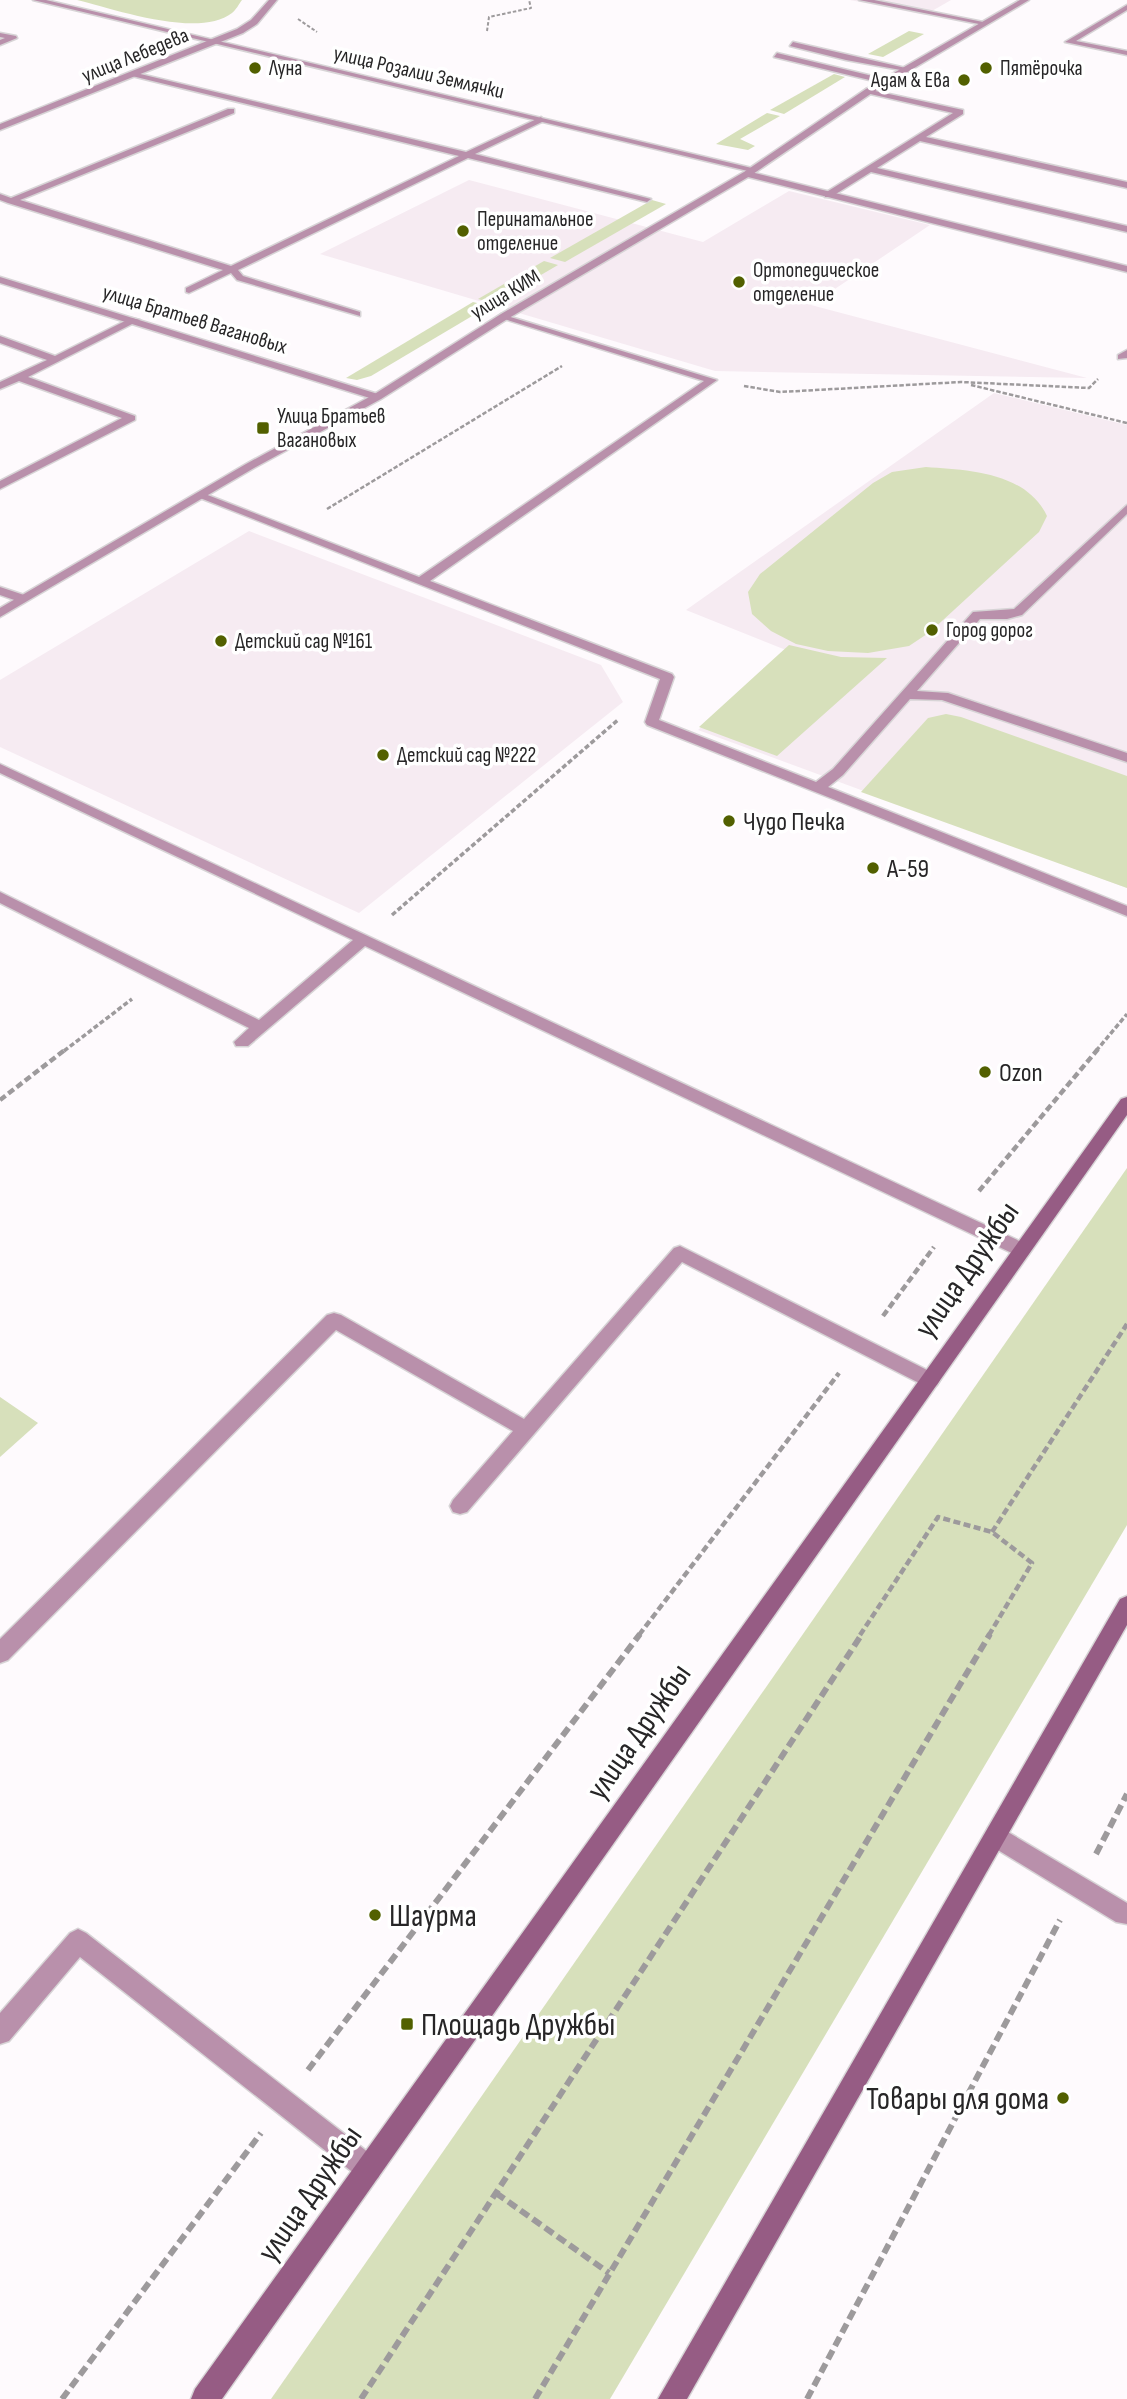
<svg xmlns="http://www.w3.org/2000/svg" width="1127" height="2399" viewBox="0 0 1127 2399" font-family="'Sofia Sans Condensed',sans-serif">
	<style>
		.built { fill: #f6ebf2 }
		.green { fill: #d7e0bb }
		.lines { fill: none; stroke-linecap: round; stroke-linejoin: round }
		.service-casing { stroke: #d7d4d6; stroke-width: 3 }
		.minor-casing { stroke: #d7d4d6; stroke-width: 3 }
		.tertiary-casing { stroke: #d7d4d6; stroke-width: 3 }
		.secondary-casing { stroke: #d7d4d6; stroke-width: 3 }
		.path-far4 { stroke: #9d9a9c; stroke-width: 2; stroke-dasharray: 3.5 2; stroke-linecap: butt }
		.path-far3 { stroke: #9d9a9c; stroke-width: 2.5; stroke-dasharray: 4.5 2; stroke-linecap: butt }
		.path-far2 { stroke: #9d9a9c; stroke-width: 3.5; stroke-dasharray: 5 2.5; stroke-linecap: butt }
		.path-far1 { stroke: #9d9a9c; stroke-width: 4.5; stroke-dasharray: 7 3.5; stroke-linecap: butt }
		.path { stroke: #9d9a9c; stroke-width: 6; stroke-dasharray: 10 5; stroke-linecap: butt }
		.service { fill: #b990ab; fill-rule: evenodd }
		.minor { fill: #b990ab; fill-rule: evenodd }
		.tertiary { fill: #b990ab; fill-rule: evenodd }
		.secondary { fill: #965c84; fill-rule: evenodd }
		.poi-dot { fill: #526000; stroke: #fff; stroke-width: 2.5 }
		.labels { text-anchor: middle; stroke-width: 7; stroke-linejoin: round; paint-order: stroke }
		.far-street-label { font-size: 21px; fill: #272627; stroke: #fff }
		.far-poi-label { font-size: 21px; fill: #272627; stroke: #fff; text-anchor: start }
		.poi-label { font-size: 26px; fill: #272627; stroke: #fff; text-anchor: start }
		.near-street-label { font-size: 32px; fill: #272627; stroke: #fff }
		.near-poi-label { font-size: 32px; fill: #272627; stroke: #fff; text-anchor: start }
	</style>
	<rect width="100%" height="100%" fill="#fefafd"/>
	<g class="built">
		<path d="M850 0H951L925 15Z"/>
		<path d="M469 180 703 242 789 191 930 225 811 305 1087 378 715 371 320 254Z"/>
		<path d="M994 393 1127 425V888L698 730 786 650 686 610Z"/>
		<path d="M249 531 601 665 623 702 359 913 0 747V680Z"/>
	</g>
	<g class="green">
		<path d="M77 0H242C239 4 236 10 232 13 199 39 114 9 77 0Z"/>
		<path d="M909 31 924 34 883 57 868 54Z"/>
		<path d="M834 74 845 77 784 114 770 110Z"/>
		<path d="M767 113 780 116 740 139 755 146 748 150 716 144Z"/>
		<path d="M652 200 666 204 565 262 550 258Z"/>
		<path d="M544 261 558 265 493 303 478 299Z"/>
		<path d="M473 302 489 306 371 376 357 380 346 378Z"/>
		<path d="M926 467C968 470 1026 472 1047 516L1039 532 930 632 909 646 868 653 828 651 796 644 771 631 752 614 748 592 760 574 873 483 892 472Z"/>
		<path d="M789 645 841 657 887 658 777 756 699 727Z"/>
		<path d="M946 714 961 717 1127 776V888L861 792 928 718Z"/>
		<path d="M1127 1168V1525L610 2399H271Z"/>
		<path d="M0 1397 38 1423 0 1457Z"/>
	</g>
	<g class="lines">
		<defs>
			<g id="service">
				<path d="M859 0H874L988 23 984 25Z"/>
				<path d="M1127 5V10L1076 41 1127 51V55L1065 42Z"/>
				<path d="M0 33 16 36 17 38 0 45V40L5 38 0 37Z"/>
				<path d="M793 42 910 69 906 71 846 60 790 46Z"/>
				<path d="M777 53 889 80 890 82 886 84 774 57Z"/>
				<path d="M132 72 466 152 541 117 544 121 475 154 651 199 647 202 468 158 238 270 243 276 360 312V316L237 280 231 273 189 293 186 292V288L223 270 8 203 0 200V194L11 198 228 109H234V113L20 200 231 266 459 156 132 76Z"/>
				<path d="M866 89 963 110V114L926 137 1127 182V188L920 141 877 168 1127 226V232L871 172 831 197H825V193L953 113 866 93Z"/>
				<path d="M501 314 717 380 430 581 672 674 674 677 659 720 816 782 833 769 973 612 1014 609 1127 505V514L1022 615 1007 619H980L917 691 948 693 1127 753V762L942 700 910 699 843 775 828 787 1127 906V916L647 725 645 722 660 679 195 496 205 494 419 577 704 381 501 318Z"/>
				<path d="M131 318 140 320 28 377 135 416V420L0 489V481L122 418 19 381 0 389V382L47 360 0 343V336L55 356Z"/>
				<path d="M1127 350V358L1118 359V355Z"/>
				<path d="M0 587 27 596 29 599 23 603 0 595Z"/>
				<path d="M0 764 1028 1245 1031 1250 1028 1255H1016L365 946 248 1046H236L234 1042 249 1028 0 903V892L259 1020 353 940 0 773Z"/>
				<path d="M680 1246 937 1375 940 1380 937 1385 930 1388 923 1385 682 1262 467 1512 460 1514 453 1512 450 1506 453 1500 513 1431 336 1330 8 1660 0 1663V1639L327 1315 334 1313 341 1315 524 1419 674 1248Z"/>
				<path d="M996 1825 1127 1903V1924L1116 1922 988 1844 985 1836 988 1828Z"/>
				<path d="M78 1929 86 1933 378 2160 382 2169 378 2178 369 2182 360 2178 80 1957 9 2041 0 2044V2013L70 1933Z"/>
			</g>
			<g id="minor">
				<path d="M33 0H46L756 169 752 172Z"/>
				<path d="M747 171 1127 266V272L744 176 743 174Z"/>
				<path d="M0 277 381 395 382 397 373 399 0 283Z"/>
			</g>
			<g id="tertiary">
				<path d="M269 0H277L257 24 243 33 0 130V124L237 29 251 20Z"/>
				<path d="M1020 0H1029L872 93 750 176 509 318 381 399 254 468 0 617V608L246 464 373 395 501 314 744 172 866 89Z"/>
			</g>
			<g id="secondary">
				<path d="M1127 1097V1115L222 2399H191L195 2389 1121 1099Z"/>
				<path d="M1127 1596V1625L687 2399H658L1120 1599Z"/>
			</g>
		</defs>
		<use href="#service" class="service-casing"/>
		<use href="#minor" class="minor-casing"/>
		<use href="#tertiary" class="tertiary-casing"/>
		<use href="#secondary" class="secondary-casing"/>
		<g class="path-far4">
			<path d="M298 19 317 32"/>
			<path d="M487 31 489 17 531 8 529 0"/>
		</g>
		<g class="path-far3">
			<path d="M971 385 1127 423"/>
			<path d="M744 386 780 392 961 382 1089 388 1098 379"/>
			<path d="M327 509 562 366"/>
		</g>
		<g class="path-far2">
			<path d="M392 915 619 719"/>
			<path d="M64 1051 132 999"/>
			<path d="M1096 1051 1127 1014"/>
		</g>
		<g class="path-far1">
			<path d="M0 1100 66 1049"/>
			<path d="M979 1191 1098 1049"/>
			<path d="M883 1316 934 1247"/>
			<path d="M992 1532 1127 1324"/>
			<path d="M639 1635 839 1373"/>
			<path d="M860 1635 938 1517 992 1532 1032 1563 989 1635"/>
		</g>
		<g class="path">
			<path d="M1096 1854 1127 1794"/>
			<path d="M308 2070 640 1634"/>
			<path d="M496 2193 609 2273"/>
			<path d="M62 2399 261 2133"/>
			<path d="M361 2399 862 1634"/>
			<path d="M535 2399 990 1634"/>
			<path d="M807 2399 1060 1920"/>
		</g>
		<use href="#service" class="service"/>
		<use href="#minor" class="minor"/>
		<use href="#tertiary" class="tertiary"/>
		<use href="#secondary" class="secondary"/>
	</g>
	<g class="poi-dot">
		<circle cx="255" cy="68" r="7"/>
		<circle cx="986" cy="68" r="7"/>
		<circle cx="964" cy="80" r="7"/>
		<circle cx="463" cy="231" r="7"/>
		<circle cx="739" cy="282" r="7"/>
		<rect x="256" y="421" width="14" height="14" rx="3.5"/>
		<circle cx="932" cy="630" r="7"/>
		<circle cx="221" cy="641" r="7"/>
		<circle cx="383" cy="755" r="7"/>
		<circle cx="729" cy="821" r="7"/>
		<circle cx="873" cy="868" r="7"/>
		<circle cx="985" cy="1072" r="7"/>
		<circle cx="375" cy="1915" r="7"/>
		<rect x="400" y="2017" width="14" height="14" rx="3.5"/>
		<circle cx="1063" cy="2098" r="7"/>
	</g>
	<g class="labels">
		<g class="far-street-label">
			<text transform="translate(135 55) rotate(-22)" y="7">улица Лебедева</text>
			<text transform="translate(419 72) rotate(13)" y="7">улица Розалии Землячки</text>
			<text transform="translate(505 294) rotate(-31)" y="7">улица КИМ</text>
			<text transform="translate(195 319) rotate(17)" y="7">улица Братьев Вагановых</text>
		</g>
		<g class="far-poi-label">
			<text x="269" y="75">Луна</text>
			<text x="1000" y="75">Пятёрочка</text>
			<text x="950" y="87" text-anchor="end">Адам &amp; Ева</text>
			<text x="477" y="226">Перинатальное<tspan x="477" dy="24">отделение</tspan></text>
			<text x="753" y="277">Ортопедическое<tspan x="753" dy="24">отделение</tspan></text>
			<text x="277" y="423">Улица Братьев<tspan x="277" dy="24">Вагановых</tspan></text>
			<text x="946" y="637">Город дорог</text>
			<text x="235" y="648">Детский сад №161</text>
			<text x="397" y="762">Детский сад №222</text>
		</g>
		<g class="poi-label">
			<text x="743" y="830">Чудо Печка</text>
			<text x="887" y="877">А-59</text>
			<text x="999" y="1081">Ozon</text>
		</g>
		<g class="near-street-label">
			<text transform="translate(966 1269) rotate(-55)" y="11">улица Дружбы</text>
			<text transform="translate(638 1731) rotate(-55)" y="11">улица Дружбы</text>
			<text transform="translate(309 2193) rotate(-55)" y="11">улица Дружбы</text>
		</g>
		<g class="near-poi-label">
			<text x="389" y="1926">Шаурма</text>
			<text x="421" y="2035">Площадь Дружбы</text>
			<text x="1049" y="2109" text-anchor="end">Товары для дома</text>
		</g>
	</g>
</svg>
